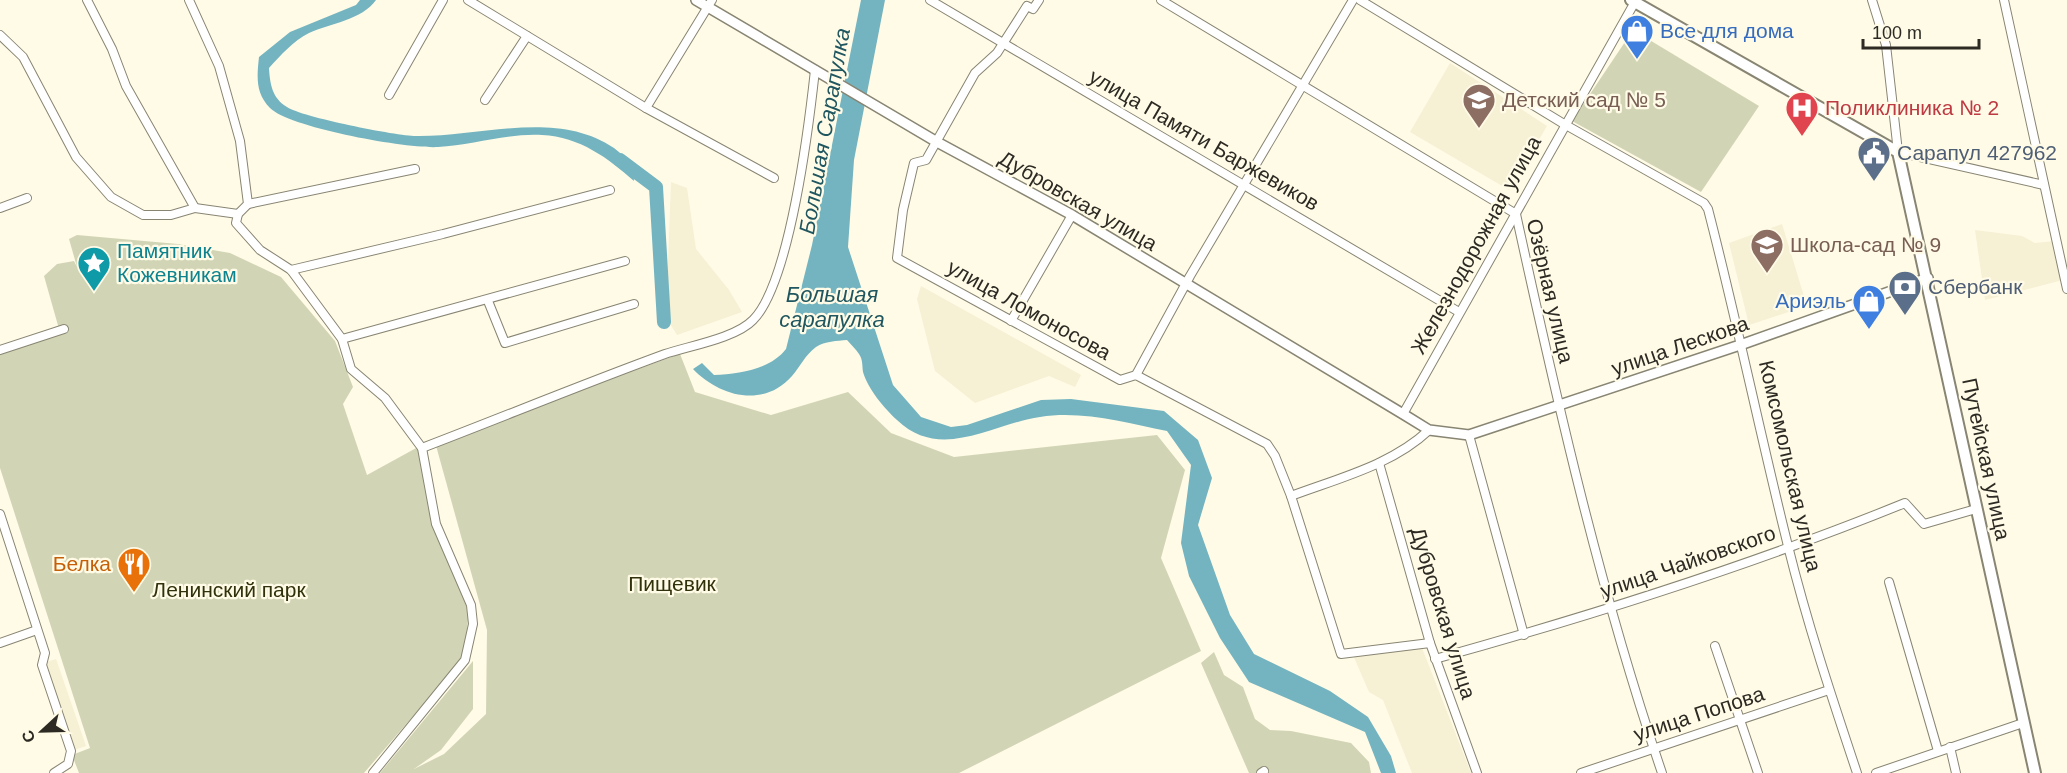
<svg xmlns="http://www.w3.org/2000/svg" width="2067" height="773" viewBox="0 0 2067 773" font-family="Helvetica,sans-serif">
	<style>
		.built { fill: #f6f0d4 }
		.green { fill: #d2d5b5 }
		.water { fill: #74b4c0 }
		.lines { fill: none; stroke-linecap: round; stroke-linejoin: round }
		.river { stroke: #74b4c0; stroke-width: 14 }
		.minor-casing { stroke: #888573; stroke-width: 10 }
		.tertiary-casing { stroke: #888573; stroke-width: 12 }
		.secondary-casing { stroke: #888573; stroke-width: 14 }
		.minor { stroke: #fff; stroke-width: 8 }
		.tertiary { stroke: #fff; stroke-width: 9 }
		.secondary { stroke: #fff; stroke-width: 10 }
		.labels { text-anchor: middle; stroke-width: 4.5; stroke-linejoin: round; paint-order: stroke }
		.shop-label { font-size: 21px; fill: #366cbe; stroke: #fffbe7; text-anchor: start }
		.education-label { font-size: 21px; fill: #785e54; stroke: #fffbe7; text-anchor: start }
		.health-label { font-size: 21px; fill: #be3a42; stroke: #fffbe7; text-anchor: start }
		.street-label { font-size: 21px; fill: #2c2a23; stroke: #fffbe7 }
		.service-label { font-size: 21px; fill: #4e5e75; stroke: #fffbe7; text-anchor: start }
		.culture-label { font-size: 21px; fill: #0d838f; stroke: #fffbe7; text-anchor: start }
		.food-label { font-size: 21px; fill: #c56008; stroke: #fffbe7; text-anchor: end }
		.park-label { font-size: 21px; fill: #30320b; stroke: #fffbe7 }
		.water-label { font-size: 22px; font-style: italic; fill: #1f565f; stroke: #fffbe7 }
	</style>
	<rect width="100%" height="100%" fill="#fffbe7"/>
	<g class="built">
		<path d="M1450 63 1547 126 1509 190 1410 132Z"/>
		<path d="M671 182 687 188 696 249 729 290 742 312 677 335 666 317Z"/>
		<path d="M1782 224 1807 306 1749 325 1729 243Z"/>
		<path d="M1975 230 2022 236 2035 243 2055 241 2063 280 1985 300Z"/>
		<path d="M921 286 1081 375 1075 387 1049 376 975 403 935 371 917 299Z"/>
		<path d="M1422 648 1471 773H1412L1383 700 1369 692 1353 655Z"/>
		<path d="M56 659 86 746 74 750 44 663Z"/>
	</g>
	<g class="green">
		<path d="M1633 30 1759 106 1701 192 1572 121Z"/>
		<path d="M77 235 178 244 230 253 281 277 335 341 353 387 343 404 367 475 418 447 431 513 470 601 464 657 364 773H79L72 755 90 748 0 468V355L30 338 59 329 44 276 57 264 74 261 77 267 69 239Z"/>
		<path d="M680 354 695 392 771 415 848 392 891 433 954 457 1157 435 1185 470 1161 558 1201 651 959 773H380L473 661V709L441 750 414 769 444 754 486 714 487 630 435 442Z"/>
		<path d="M1214 652 1224 675 1243 687 1255 719 1270 730 1291 731 1351 743 1369 762 1371 773H1249L1201 663Z"/>
	</g>
	<g class="water">
		<path d="M360 0H376C362 20 331 23 309 33 293 41 281 55 269 68 270 84 272 98 287 107 301 117 397 136 416 136 479 137 557 109 614 148 626 157 634 166 634 181 608 158 580 137 542 135 508 133 472 145 438 147 408 149 290 128 270 108 255 93 257 76 259 57L290 32 356 5Z"/>
		<path d="M861 0H885L854 160 848 247 893 385 921 417 951 427 967 425 1041 400 1071 399 1164 411 1198 440 1212 478 1198 525 1230 615 1254 654 1330 691 1368 717 1391 756 1396 773H1381L1365 732 1249 682 1220 638 1189 576 1181 543 1191 465 1167 431C1126 423 1082 410 1040 417 991 424 941 462 897 420 884 408 868 389 863 372 862 365 863 360 859 354 856 349 851 345 847 340 837 341 825 341 816 347 805 355 800 367 792 376 763 409 719 396 693 369L702 363 714 375C739 374 771 369 786 349L812 245Z"/>
	</g>
	<g class="lines">
		<path class="river" d="M620 160 656 187 664 322"/>
		<defs>
			<g id="minor">
				<path d="M189 0 219 66 240 141 248 204 238 214 236 223 260 250 291 270 342 339 351 369 385 398 422 448 436 524 471 605 473 624 465 660 373 773"/>
				<path d="M468 0 646 108 774 178"/>
				<path d="M930 0 1459 312"/>
				<path d="M1039 0 1033 9 1027 6 997 53 975 73 926 160 914 163 903 210 897 258 1120 380 1136 375 1267 444 1275 456 1291 496 1341 654 1430 643"/>
				<path d="M1161 0 1516 214C1557 402 1600 591 1662 773"/>
				<path d="M1360 0 1564 124 1704 203 1708 209C1737 321 1760 434 1788 546 1807 623 1832 698 1857 773"/>
				<path d="M1872 0 1886 45 1898 152 2044 185"/>
				<path d="M2004 0 2067 289"/>
				<path d="M0 35 23 57 76 157 111 197 143 215H171L195 208 126 86 112 49 87 0"/>
				<path d="M389 95 443 0"/>
				<path d="M485 100 527 36"/>
				<path d="M646 108 712 0"/>
				<path d="M248 204 415 169"/>
				<path d="M0 208 27 198"/>
				<path d="M195 208 238 214"/>
				<path d="M291 270 443 234 610 190"/>
				<path d="M488 301 505 343 634 304"/>
				<path d="M1011 321 1072 215"/>
				<path d="M342 339 625 261"/>
				<path d="M0 350 64 329"/>
				<path d="M1136 375 1190 276 1353 0"/>
				<path d="M1403 414 1636 0"/>
				<path d="M1469 435 1524 635"/>
				<path d="M422 448C503 417 583 384 665 354 689 346 736 338 753 320 790 283 809 125 815 70"/>
				<path d="M1379 463 1430 643 1477 773"/>
				<path d="M1291 496C1339 478 1392 465 1429 430"/>
				<path d="M0 514 45 653 42 665 71 751 68 764 54 773"/>
				<path d="M1889 582 1938 751"/>
				<path d="M0 643 37 630"/>
				<path d="M1715 646 1758 773"/>
				<path d="M1435 659C1594 615 1752 565 1905 503L1924 524 1976 509"/>
				<path d="M1950 747 1956 773"/>
				<path d="M1261 773 1264 771"/>
				<path d="M1581 773 1829 690"/>
				<path d="M1876 773 2023 723"/>
			</g>
			<path id="tertiary" d="M696 0 937 142 1072 215 1403 414 1429 430 1469 435 1743 344 1928 278"/>
			<path id="secondary" d="M1631 0 1898 152 2035 773"/>
		</defs>
		<use href="#minor" class="minor-casing"/>
		<use href="#tertiary" class="tertiary-casing"/>
		<use href="#secondary" class="secondary-casing"/>
		<use href="#minor" class="minor"/>
		<use href="#tertiary" class="tertiary"/>
		<use href="#secondary" class="secondary"/>
	</g>
	<defs>
		<symbol id="shop-pin" viewBox="-11 -11 22 30"><path d="M0 17L-7.5 6A9.5 9.5 0 1 1 7.5 6Z" fill="#3f7fe0" stroke="#fffbe7"/><path d="M-5-2.5h2.3a2.7 3.5 0 0 1 5.4 0H5L5.5 6h-11ZM-1.5-2.5h3a1.5 2.3 0 0 0-3 0Z" fill="#fff"/></symbol>
		<symbol id="school-pin" viewBox="-11 -11 22 30"><path d="M0 17L-7.5 6A9.5 9.5 0 1 1 7.5 6Z" fill="#8d6e63" stroke="#fffbe7"/><path d="M0-5L7-2L0 1L-7-2ZM-4 1L0 2.5L4 1V4Q0 6-4 4Z" fill="#fff"/></symbol>
		<symbol id="hospital-pin" viewBox="-11 -11 22 30"><path d="M0 17L-7.5 6A9.5 9.5 0 1 1 7.5 6Z" fill="#e0444e" stroke="#fffbe7"/><path d="M-5-5h3v3.5h4V-5h3V5h-3V1.5h-4V5h-3Z" fill="#fff"/></symbol>
		<symbol id="civic-pin" viewBox="-11 -11 22 30"><path d="M0 17L-7.5 6A9.5 9.5 0 1 1 7.5 6Z" fill="#5c6f8a" stroke="#fffbe7"/><path d="M-.6-6.5H3V-4.5H.6V-3L4-1V1h2V6H-6V1h2V-1L-.6-3ZM-1.2 2.5V6h2.4V2.5Z" fill="#fff"/></symbol>
		<symbol id="sight-pin" viewBox="-11 -11 22 30"><path d="M0 17L-7.5 6A9.5 9.5 0 1 1 7.5 6Z" fill="#0f9aa8" stroke="#fffbe7"/><path d="M0-6L1.8-2.2L6-1.7L2.9 1.2L3.7 5.4L0 3.3L-3.7 5.4L-2.9 1.2L-6-1.7L-1.8-2.2Z" fill="#fff"/></symbol>
		<symbol id="bank-pin" viewBox="-11 -11 22 30"><path d="M0 17L-7.5 6A9.5 9.5 0 1 1 7.5 6Z" fill="#5c6f8a" stroke="#fffbe7"/><path d="M-6-4H6V4H-6ZM0-2.3a2.3 2.3 0 1 0 0 4.6a2.3 2.3 0 1 0 0-4.6Z" fill="#fff"/></symbol>
		<symbol id="restaurant-pin" viewBox="-11 -11 22 30"><path d="M0 17L-7.5 6A9.5 9.5 0 1 1 7.5 6Z" fill="#e8710a" stroke="#fffbe7"/><path d="M-5-6h1v4h1v-4h1v4h1v-4h1v5L-1.5 .5V6h-2V.5L-5-1ZM5-6V6H3V1.5H1.5Q1.5-4 5-6Z" fill="#fff"/></symbol>
	</defs>
	<g fill-rule="evenodd">
		<use href="#shop-pin" x="1618" y="12" width="38" height="52"/>
		<use href="#school-pin" x="1460" y="81" width="38" height="52"/>
		<use href="#hospital-pin" x="1783" y="89" width="38" height="52"/>
		<use href="#civic-pin" x="1855" y="134" width="38" height="52"/>
		<use href="#school-pin" x="1748" y="226" width="38" height="52"/>
		<use href="#sight-pin" x="75" y="244" width="38" height="52"/>
		<use href="#bank-pin" x="1886" y="268" width="38" height="52"/>
		<use href="#shop-pin" x="1850" y="282" width="38" height="52"/>
		<use href="#restaurant-pin" x="115" y="545" width="38" height="52"/>
	</g>
	<g class="labels">
		<g class="shop-label">
			<text x="1660" y="38">Все для дома</text>
			<text x="1846" y="308" text-anchor="end">Ариэль</text>
		</g>
		<g class="education-label">
			<text x="1502" y="107">Детский сад № 5</text>
			<text x="1790" y="252">Школа-сад № 9</text>
		</g>
		<g class="health-label">
			<text x="1825" y="115">Поликлиника № 2</text>
		</g>
		<g class="street-label">
			<text transform="translate(1204 140) rotate(30)" y="7">улица Памяти Баржевиков</text>
			<text transform="translate(1078 201) rotate(30)" y="7">Дубровская улица</text>
			<text transform="translate(1476 245) rotate(-61)" y="7">Железнодорожная улица</text>
			<text transform="translate(1550 291) rotate(77)" y="7">Озёрная улица</text>
			<text transform="translate(1029 310) rotate(29)" y="7">улица Ломоносова</text>
			<text transform="translate(1680 346) rotate(-19)" y="7">улица Лескова</text>
			<text transform="translate(1986 459) rotate(78)" y="7">Путейская улица</text>
			<text transform="translate(1790 466) rotate(77)" y="7">Комсомольская улица</text>
			<text transform="translate(1688 562) rotate(-19)" y="7">улица Чайковского</text>
			<text transform="translate(1443 613) rotate(73)" y="7">Дубровская улица</text>
			<text transform="translate(1699 714) rotate(-18)" y="7">улица Попова</text>
		</g>
		<g class="service-label">
			<text x="1897" y="160">Сарапул 427962</text>
			<text x="1928" y="294">Сбербанк</text>
		</g>
		<g class="culture-label">
			<text x="117" y="258">Памятник<tspan x="117" dy="24">Кожевникам</tspan></text>
		</g>
		<g class="food-label">
			<text x="111" y="571">Белка</text>
		</g>
		<g class="park-label">
			<text x="672" y="591">Пищевик</text>
			<text x="229" y="597">Ленинский парк</text>
		</g>
		<g class="water-label">
			<text transform="translate(824 131) rotate(-80)" y="8">Большая Сарапулка</text>
			<text x="832" y="302">Большая<tspan x="832" dy="25">сарапулка</tspan></text>
		</g>
	</g>
	<g transform="translate(42 731) rotate(248)" stroke="#fffbe7" stroke-width="4.5" paint-order="stroke">
	<path d="M0-4.5L10 22L0 15L-10 22Z" fill="#2c2a23"/>
	<text y="-9" font-size="16" font-weight="bold" text-anchor="middle" fill="#2c2a23">С</text>
	</g>
	<path d="M1863 39v9h116v-9" fill="none" stroke="#2c2a23" stroke-width="3"/>
	<text x="1872" y="39" font-size="18" fill="#2c2a23" stroke="#fffbe7" stroke-width="4.5" paint-order="stroke">100 m</text>
</svg>
